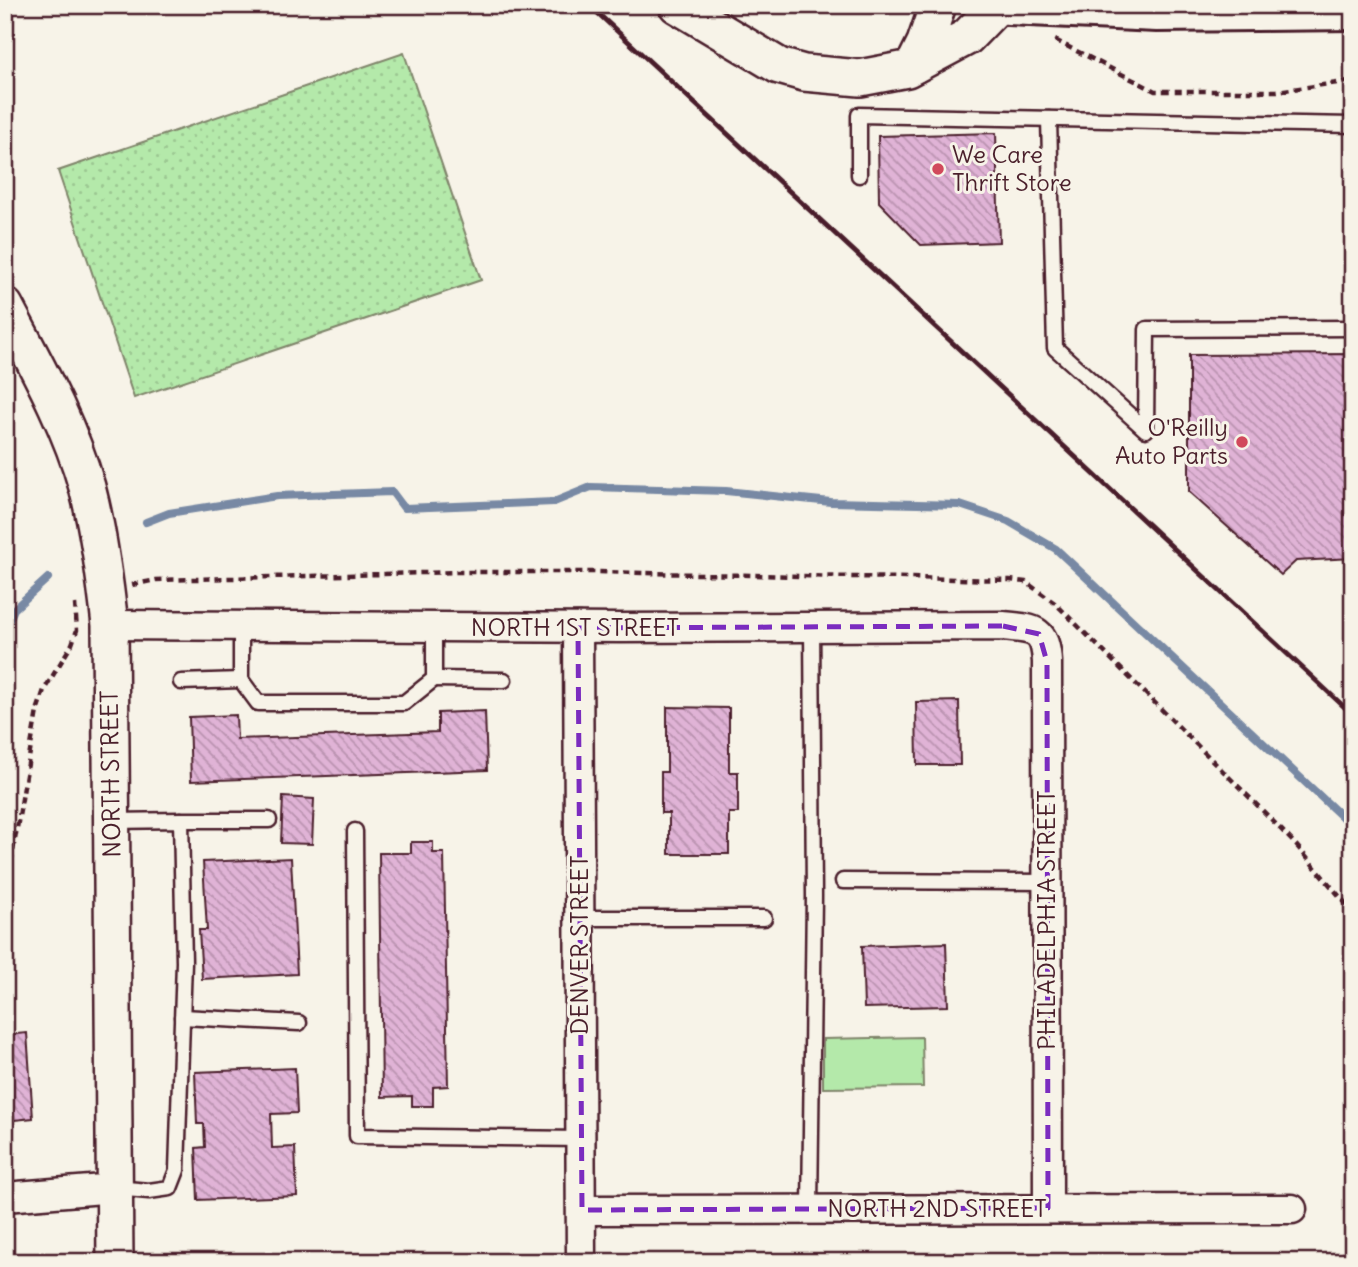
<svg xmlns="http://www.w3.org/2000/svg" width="1358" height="1267" viewBox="0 0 1358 1267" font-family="Delius,sans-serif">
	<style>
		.grass { fill: url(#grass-dots); stroke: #7f846a; stroke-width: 2 }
		.park { fill: #b4e9aa; stroke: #7f846a; stroke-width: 2 }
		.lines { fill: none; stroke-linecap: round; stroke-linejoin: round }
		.stream { stroke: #7889a4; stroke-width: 8 }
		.building { fill: url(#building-back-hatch); stroke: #4a1f2b; stroke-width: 2 }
		.service-casing { stroke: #4a1f2b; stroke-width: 19 }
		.minor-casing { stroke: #4a1f2b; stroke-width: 33 }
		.tertiary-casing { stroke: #4a1f2b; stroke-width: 40 }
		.primary-casing { stroke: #4a1f2b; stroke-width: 44 }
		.path { stroke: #4a1f2b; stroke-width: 4.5; stroke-dasharray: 7 5; stroke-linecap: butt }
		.service { stroke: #f7f3e8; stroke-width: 14 }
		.minor { stroke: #f7f3e8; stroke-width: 28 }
		.tertiary { stroke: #f7f3e8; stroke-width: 35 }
		.primary { stroke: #f7f3e8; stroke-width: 38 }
		.rail { stroke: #4a1f2b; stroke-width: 5 }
		.marked { fill: none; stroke: #7b2cbf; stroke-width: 5; stroke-dasharray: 14 9; stroke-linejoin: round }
		.poi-dot { fill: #d1495b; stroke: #f7f3e8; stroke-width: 2.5 }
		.labels { text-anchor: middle; stroke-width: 6; stroke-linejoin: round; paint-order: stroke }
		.poi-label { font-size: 24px; fill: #4a1f2b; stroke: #f7f3e8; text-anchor: start }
		.street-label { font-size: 24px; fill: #4a1f2b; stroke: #f7f3e8 }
	</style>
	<defs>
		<pattern id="grass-dots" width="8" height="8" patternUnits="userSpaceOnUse" patternTransform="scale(1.75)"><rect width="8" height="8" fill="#b4e9aa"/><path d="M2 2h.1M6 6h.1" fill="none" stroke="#9cc792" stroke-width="1.8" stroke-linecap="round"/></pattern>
		<pattern id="building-back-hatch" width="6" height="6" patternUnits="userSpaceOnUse" patternTransform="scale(1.75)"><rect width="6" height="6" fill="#e0b3d6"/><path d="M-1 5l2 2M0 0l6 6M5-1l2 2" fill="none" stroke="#b891ae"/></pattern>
	</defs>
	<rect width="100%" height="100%" fill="#f7f3e8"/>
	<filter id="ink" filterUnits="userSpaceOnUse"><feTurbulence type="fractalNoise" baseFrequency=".0143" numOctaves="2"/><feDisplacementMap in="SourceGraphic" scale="14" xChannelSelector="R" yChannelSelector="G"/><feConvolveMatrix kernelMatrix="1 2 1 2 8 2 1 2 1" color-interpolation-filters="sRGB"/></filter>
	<g filter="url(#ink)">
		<path class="grass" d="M404 53 481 280 134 398 58 171Z"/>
		<path class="park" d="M922 1037 923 1087 823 1088V1039Z"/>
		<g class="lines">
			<g class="stream">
				<path d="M146 522 169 513 277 496 392 492 404 508 554 502 591 487 726 491 831 502 960 505 1008 521 1056 549 1353 827"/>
				<path d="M5 630 14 609 48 578"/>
			</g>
		</g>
		<g class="building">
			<path d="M996 133 999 242 921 245 879 202 878 136Z"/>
			<path d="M1353 354V558L1296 561 1281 575 1189 492V355Z"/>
			<path d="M959 701 960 765H917L916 702Z"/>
			<path d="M667 707 729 708V772H738V813H729V854H669V813H661V772H667Z"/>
			<path d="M485 711 487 770 191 781 189 717 236 715 237 739 438 732V713Z"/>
			<path d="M283 797 314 799 312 844 281 843Z"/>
			<path d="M411 842H433V853H444L448 1086 433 1087V1106H412V1096L382 1097 379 853H411Z"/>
			<path d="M291 858 297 974 202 979 199 930H207L203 862Z"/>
			<path d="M946 943 948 1006 864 1008 862 946Z"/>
			<path d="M27 1033 33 1118 5 1121V1035Z"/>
			<path d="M295 1068 297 1113 271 1114 272 1148 295 1147 297 1196 198 1200 196 1148 205 1147 204 1124H197L195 1072Z"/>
		</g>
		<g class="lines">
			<defs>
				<g id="service">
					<path d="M1049 119 1055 348 1146 430 1147 329 1353 328"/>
					<path d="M859 175V115L1353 125"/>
					<path d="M241 626V680L258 703H404L434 679V627"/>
					<path d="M434 679 504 680"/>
					<path d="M181 682 241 680"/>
					<path d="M181 820H269"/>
					<path d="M112 821 181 820 184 962 177 1170 170 1188 149 1191 115 1188"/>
					<path d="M355 831 357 1136 581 1139"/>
					<path d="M843 881 1047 882"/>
					<path d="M580 918H764"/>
					<path d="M182 1017 299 1023"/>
					<path d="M810 1209 814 896 812 627"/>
				</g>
				<g id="minor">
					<path d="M110 625 621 628 1003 626C1034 629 1045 628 1047 662L1048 1208"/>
					<path d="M578 628 581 1262"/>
					<path d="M5 1197 115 1188"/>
					<path d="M582 1210 1292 1209"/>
				</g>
				<g id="tertiary">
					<path d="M677 5 779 66 804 73 860 78 907 69 967 37 998 5"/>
					<path d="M914 65 925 43 938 5"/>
					<path d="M5 306C36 365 69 423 87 487 99 532 105 579 110 625L115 1262"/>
				</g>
				<path id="primary" d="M1008 5 1157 12 1353 10"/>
			</defs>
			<use href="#service" class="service-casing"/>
			<use href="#minor" class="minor-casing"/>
			<use href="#tertiary" class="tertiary-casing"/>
			<use href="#primary" class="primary-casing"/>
			<g class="path">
				<path d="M1055 40 1155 91H1277L1353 81"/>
				<path d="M132 585 156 580 460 572H594L1010 580 1026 582 1056 604 1269 817 1296 845 1353 912"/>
				<path d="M5 898 37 711 44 690 72 644 77 630 75 604"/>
			</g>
			<use href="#service" class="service"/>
			<use href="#minor" class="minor"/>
			<use href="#tertiary" class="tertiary"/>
			<use href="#primary" class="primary"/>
			<path class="rail" d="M589 5 1353 715"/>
		</g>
	</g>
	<path class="marked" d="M1003 626 1039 634 1047 662 1048 1208 582 1210 578 628Z"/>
	<g class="poi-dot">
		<circle cx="938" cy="169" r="7"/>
		<circle cx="1242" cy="442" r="7"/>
	</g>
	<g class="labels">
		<g class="poi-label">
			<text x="952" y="163">We Care<tspan x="952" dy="28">Thrift Store</tspan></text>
			<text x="1228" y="436" text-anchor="end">O'Reilly<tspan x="1228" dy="28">Auto Parts</tspan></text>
		</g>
		<g class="street-label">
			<text x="575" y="636">NORTH 1ST STREET</text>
			<text transform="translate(111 774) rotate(-91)" y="8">NORTH STREET</text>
			<text transform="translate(1047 920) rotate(-90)" y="8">PHILADELPHIA STREET</text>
			<text transform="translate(580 945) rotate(-90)" y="8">DENVER STREET</text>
			<text x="937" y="1217">NORTH 2ND STREET</text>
		</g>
	</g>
	<rect width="1358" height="1267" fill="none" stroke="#f7f3e8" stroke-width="28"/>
	<rect x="14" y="14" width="1330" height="1239" fill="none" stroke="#4a1f2b" stroke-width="2.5" filter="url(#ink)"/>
</svg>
